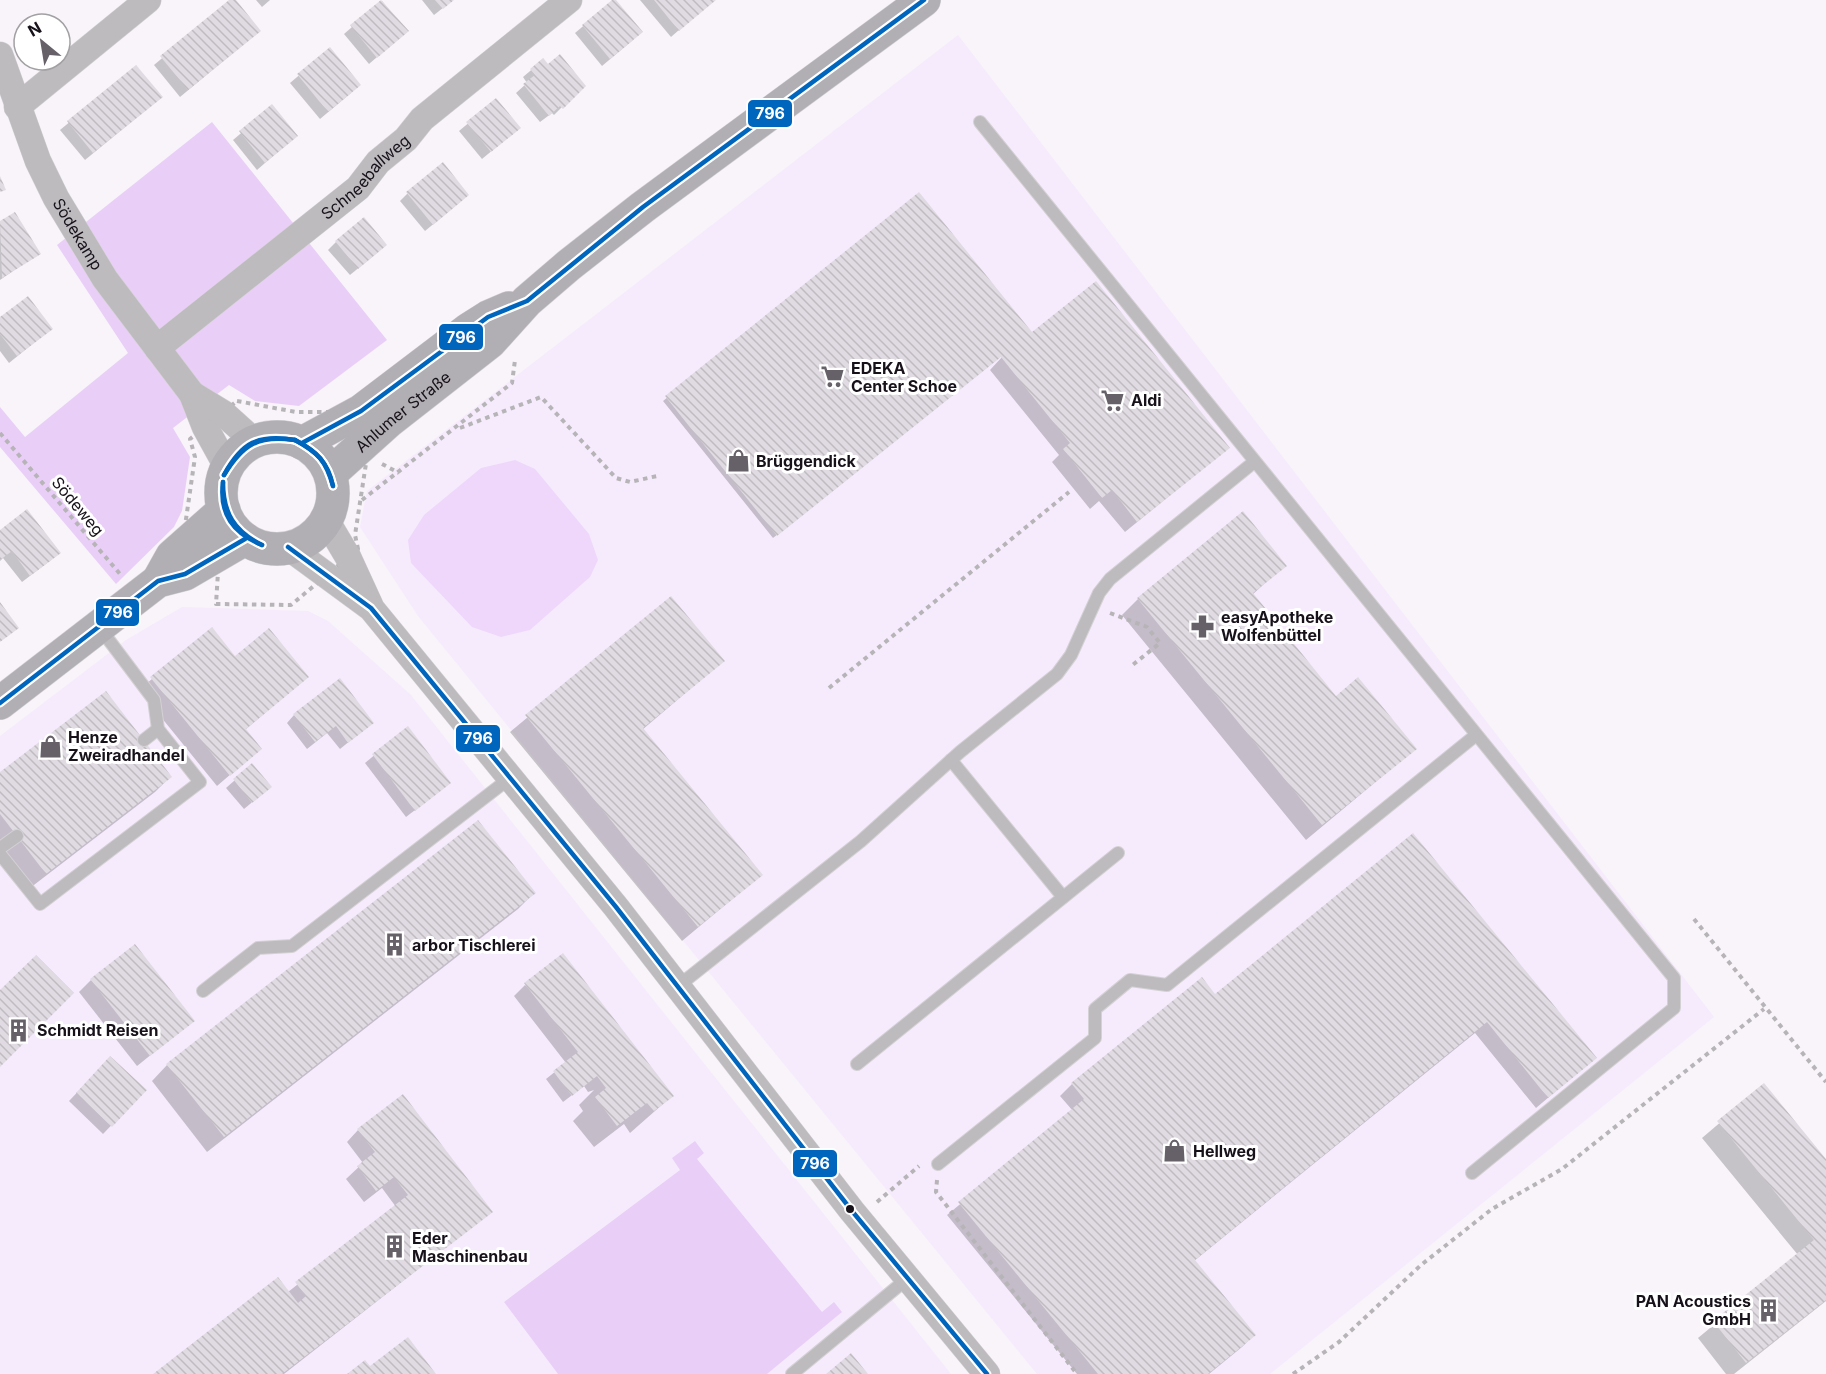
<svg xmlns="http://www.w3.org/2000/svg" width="1826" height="1374" viewBox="0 0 1826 1374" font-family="Inter,sans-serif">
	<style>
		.built { fill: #f6ebfc }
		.green { fill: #e9cff7 }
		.water { fill: #eed7fb }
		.shadow { fill: #0003 }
		.building { fill: url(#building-back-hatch) }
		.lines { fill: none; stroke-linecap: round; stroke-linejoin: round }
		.service-casing { stroke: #d4d1d5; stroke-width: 14 }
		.minor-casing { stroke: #d4d1d5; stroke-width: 27 }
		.secondary-casing { stroke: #d4d1d5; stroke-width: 34 }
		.path { stroke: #b7b4b8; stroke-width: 4; stroke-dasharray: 4.5 4.5; stroke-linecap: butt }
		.service { stroke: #bdbbbe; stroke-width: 12 }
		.minor { stroke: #bdbbbe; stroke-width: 26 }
		.secondary { stroke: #b2afb4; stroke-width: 33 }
		.bus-1-casing { stroke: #fff; stroke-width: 9 }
		.bus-1 { stroke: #0065bd; stroke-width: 4.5 }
		.bus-dot { fill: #17111a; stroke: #fff; stroke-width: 2 }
		.labels { text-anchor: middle; stroke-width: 6; stroke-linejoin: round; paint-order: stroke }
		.street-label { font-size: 16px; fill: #17111a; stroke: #fff }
		.poi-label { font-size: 16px; font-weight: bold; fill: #17111a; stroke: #fff; text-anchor: start }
		.line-badge { stroke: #fff; stroke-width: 2 }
		.badge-label { font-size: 16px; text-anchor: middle; font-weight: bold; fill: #fff }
	</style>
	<defs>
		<pattern id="building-back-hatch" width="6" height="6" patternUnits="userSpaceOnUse" patternTransform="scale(1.5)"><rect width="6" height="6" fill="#e0dbe2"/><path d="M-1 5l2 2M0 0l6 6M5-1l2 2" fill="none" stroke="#bfbbc1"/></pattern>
	</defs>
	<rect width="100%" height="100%" fill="#f8f4fa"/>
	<g class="built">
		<path d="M958 35 1714 1017 1270 1374H1037L418 616 360 527 367 491Z"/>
		<path d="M182 607 308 611 328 621 411 695 951 1374H0V736L126 640Z"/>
	</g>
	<g class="green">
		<path d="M212 122 387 340 299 406 255 401 229 385 173 428 190 457 182 511 174 527 116 584 0 447V407L25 437 128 353 57 245Z"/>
		<path d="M695 1141 704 1153 697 1159 822 1312 834 1302 842 1312 767 1374H558L504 1302 680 1170 672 1158Z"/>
	</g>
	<path class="water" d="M515 460 535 469 589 534 598 560 590 577 530 630 501 637 472 627 411 563 408 540 424 515 481 468Z"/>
	<g class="shadow">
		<path d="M231 0 251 38 180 97 154 65Z"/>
		<path d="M256 0H270L262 7Z"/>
		<path d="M422 0H453L434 15Z"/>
		<path d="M614 0 633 40 602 66 575 33Z"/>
		<path d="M640 0H713L671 37Z"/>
		<path d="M382 1 407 31 369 64 344 34Z"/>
		<path d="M330 49 351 93 320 119 290 83Z"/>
		<path d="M543 60 548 66 584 85 554 115 552 113 540 122 516 93 527 83 523 77Z"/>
		<path d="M136 67 153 104 85 160 60 130Z"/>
		<path d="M496 100 511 135 482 159 459 131Z"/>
		<path d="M272 107 296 136 257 170 233 140Z"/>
		<path d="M408 193 460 202 425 231 400 201Z"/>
		<path d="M919 194 1030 332 1228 448 1125 532 1099 501 1090 509 1052 462 1059 455 990 370 1003 356 1002 355 773 538 663 401Z"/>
		<path d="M14 214 39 253 0 280V222Z"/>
		<path d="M336 242 378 252 350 275 328 250Z"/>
		<path d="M0 319 51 329 9 363 0 351Z"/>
		<path d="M0 531 51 560 22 582 3 558 0 561Z"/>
		<path d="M1285 565 1252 595 1336 698 1415 749 1306 840 1122 615 1138 599Z"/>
		<path d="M671 598 723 661 642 730 761 875 682 941 510 732Z"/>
		<path d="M211 629 235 658 307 677 245 730 260 749 217 786 139 690Z"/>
		<path d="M294 715 372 723 340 749 327 733 307 749 287 723Z"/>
		<path d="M407 728 441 790 406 817 365 763Z"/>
		<path d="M252 765 262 794 244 809 226 788Z"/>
		<path d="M0 774 170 777 155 792 30 888 0 850Z"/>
		<path d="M1412 835 1595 1058 1536 1108 1475 1033 1194 1261 1254 1335 1242 1347 1209 1374H1077L947 1215 1073 1111 1060 1096 1072 1084 1215 996Z"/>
		<path d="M534 893 518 909 207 1152 152 1081 167 1065Z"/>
		<path d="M91 980 193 1021 137 1066 79 992Z"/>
		<path d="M525 985 672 1096 630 1133 624 1124 594 1147 573 1121 583 1111 579 1105 594 1090 588 1092 584 1086 563 1102 546 1079 566 1063 514 996Z"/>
		<path d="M110 1058 145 1090 103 1134 69 1101Z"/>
		<path d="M1764 1085 1826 1162V1301L1734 1374H1726L1698 1338 1798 1255 1702 1138Z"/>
		<path d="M358 1130 491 1212 284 1374H155L288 1292 396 1207 382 1188 364 1202 346 1179 363 1163 347 1142Z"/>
	</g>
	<g class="building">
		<path d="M229 0H236L261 31 188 90 160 56Z"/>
		<path d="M381 0 409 31 377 58 350 25Z"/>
		<path d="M435 0H454L443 9Z"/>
		<path d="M612 0H616L643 32 610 59 582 25Z"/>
		<path d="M654 0H716L679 31Z"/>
		<path d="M330 47 361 85 328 112 297 74Z"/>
		<path d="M560 54 586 86 563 109 560 106 549 116 523 84 535 75 530 69 543 58 548 64Z"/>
		<path d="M136 65 163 97 93 153 67 121Z"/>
		<path d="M496 98 521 128 491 152 466 122Z"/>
		<path d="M272 104 298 136 265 163 239 131Z"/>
		<path d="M443 162 469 195 433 225 406 192Z"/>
		<path d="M0 176 6 190 0 192Z"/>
		<path d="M919 192 1032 332 1096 281 1230 448 1137 522 1112 490 1102 498 1063 449 1070 443 1001 357 777 536 665 396Z"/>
		<path d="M15 212 41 254 2 278 0 221Z"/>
		<path d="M364 217 387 245 358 269 335 241Z"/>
		<path d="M28 296 53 329 17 356 0 334V317Z"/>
		<path d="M27 509 61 553 30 576 12 551 0 560V530Z"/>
		<path d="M1243 511 1287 566 1253 593 1336 696 1358 677 1417 749 1322 825 1137 598Z"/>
		<path d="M671 596 725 661 643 728 763 875 698 927 525 715Z"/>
		<path d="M0 602 19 628 0 642Z"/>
		<path d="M212 627 235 656 269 628 309 677 246 729 262 749 230 776 150 677Z"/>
		<path d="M340 678 374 723 348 743 336 726 315 742 293 714Z"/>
		<path d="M106 691 172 777 46 874 0 814V772Z"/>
		<path d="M408 726 451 783 415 811 372 754Z"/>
		<path d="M252 763 272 787 252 803 233 779Z"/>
		<path d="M478 820 536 893 224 1137 166 1064Z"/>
		<path d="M1413 833 1597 1058 1548 1098 1487 1022 1195 1260 1256 1335 1208 1374H1098L958 1202 1084 1099 1071 1083 1202 977 1215 994Z"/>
		<path d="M135 944 195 1021 150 1056 90 979Z"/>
		<path d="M563 953 674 1096 654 1111 647 1103 617 1126 595 1097 606 1088 597 1076 572 1096 553 1071 578 1052 524 983Z"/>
		<path d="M36 955 74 993 0 1067V990Z"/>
		<path d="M110 1056 147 1090 112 1127 76 1093Z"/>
		<path d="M1764 1083 1826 1159V1300L1746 1363 1713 1321 1814 1240 1717 1121Z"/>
		<path d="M403 1094 493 1212 282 1374H153L278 1277 298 1303 306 1296 295 1282 408 1195 394 1177 376 1191 357 1166 375 1152 357 1129Z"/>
		<path d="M408 1337 436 1374H347L365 1360 370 1366Z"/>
		<path d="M851 1353 868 1374H826Z"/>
	</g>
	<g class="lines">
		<defs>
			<g id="service">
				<path d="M980 122 1674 978V1008L1472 1173"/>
				<path d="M144 740 158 729"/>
				<path d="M951 760 1063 897"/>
				<path d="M0 848 17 836"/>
				<path d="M0 854 40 904 200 782 158 729 154 700 99 627"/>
				<path d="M677 987 861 841 960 752 1057 674 1071 655 1099 593 1110 579 1254 462"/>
				<path d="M203 991 258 948 292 946 510 778"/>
				<path d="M857 1064 1118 853"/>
				<path d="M938 1164 1095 1038V1009L1130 980 1167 985 1476 735"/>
				<path d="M792 1374 908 1278"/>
			</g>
			<g id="minor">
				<path id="s1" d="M0 55 38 161 56 198 105 279 192 394 205 427 227 467"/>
				<path d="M17 107 148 0"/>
				<path id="s2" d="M157 348 358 188 378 162 406 139 422 119 569 0"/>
				<path d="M192 394 223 413 254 441"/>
				<path d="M326 520 348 557 370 605"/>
				<path d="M288 547 371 608 616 907 852 1211 987 1374"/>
			</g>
			<g id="secondary">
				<circle cx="277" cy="493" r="56"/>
				<path d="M302 443 361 411 469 329 488 317 509 308"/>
				<path id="s3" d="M330 474 389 421 490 342 527 301 569 265 643 207 924 0"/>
				<path d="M158 581 172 556 224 510"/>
				<path d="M0 703 158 581 185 574 245 539"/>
			</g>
		</defs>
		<use href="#service" class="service-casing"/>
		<use href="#minor" class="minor-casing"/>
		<use href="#secondary" class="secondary-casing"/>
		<g class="path">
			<path d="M237 401 296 412H334L367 457 355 535 358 549 291 605 216 604 218 572 185 526 195 457 190 439Z"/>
			<path d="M460 428 541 397 616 478 630 482 657 476"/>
			<path d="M0 433 120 574"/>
			<path d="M382 464 399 473"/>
			<path d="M362 500 512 383 515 360"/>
			<path d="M1110 613 1147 627 1160 643 1130 667"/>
			<path d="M829 688 1069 492"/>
			<path d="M1694 919 1826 1082"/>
			<path d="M937 1180 936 1192 1077 1374"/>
			<path d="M877 1202 919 1166"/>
			<path d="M1293 1374 1339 1342 1421 1265 1492 1209 1562 1169 1764 1009"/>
		</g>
		<use href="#service" class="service"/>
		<use href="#minor" class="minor"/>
		<use href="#secondary" class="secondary"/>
		<defs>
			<g id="bus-1">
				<path d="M295 440C316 451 328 462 333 486"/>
				<path d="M295 440C319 453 326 461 333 486"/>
				<path d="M302 443 361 411 488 317 527 301 643 207 924 0"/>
				<path d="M224 475C242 442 258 434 295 440"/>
				<path d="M224 475C243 444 258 435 295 440"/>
				<path d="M223 482C223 513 234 531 262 545"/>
				<path d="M223 482C219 514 233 533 262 545"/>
				<path d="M288 547 371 608 616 907 852 1211 987 1374"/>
				<path d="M0 703 158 581 185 574 245 539"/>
			</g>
		</defs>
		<use href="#bus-1" class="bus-1-casing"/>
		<use href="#bus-1" class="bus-1"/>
	</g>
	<defs>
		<symbol id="supermarket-bare" viewBox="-9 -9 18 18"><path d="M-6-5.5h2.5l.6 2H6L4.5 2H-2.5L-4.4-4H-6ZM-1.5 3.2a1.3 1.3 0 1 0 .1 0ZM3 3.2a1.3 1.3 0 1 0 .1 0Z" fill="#666068" stroke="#fff" stroke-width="2.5" paint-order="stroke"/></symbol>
		<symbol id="shop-bare" viewBox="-9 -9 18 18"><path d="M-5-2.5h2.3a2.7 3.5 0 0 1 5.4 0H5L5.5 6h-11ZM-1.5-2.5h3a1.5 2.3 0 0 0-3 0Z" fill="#666068" stroke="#fff" stroke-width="2.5" paint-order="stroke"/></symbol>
		<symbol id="pharmacy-bare" viewBox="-9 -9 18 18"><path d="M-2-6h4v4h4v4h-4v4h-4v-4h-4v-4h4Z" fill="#666068" stroke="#fff" stroke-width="2.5" paint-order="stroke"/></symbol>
		<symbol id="building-bare" viewBox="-9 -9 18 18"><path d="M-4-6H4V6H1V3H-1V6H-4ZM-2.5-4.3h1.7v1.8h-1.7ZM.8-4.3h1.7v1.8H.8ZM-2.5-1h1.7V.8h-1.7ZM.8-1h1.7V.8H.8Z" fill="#666068" stroke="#fff" stroke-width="2.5" paint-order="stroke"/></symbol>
	</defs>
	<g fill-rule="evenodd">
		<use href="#supermarket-bare" x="816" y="360" width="33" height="33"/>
		<use href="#supermarket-bare" x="1096" y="384" width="33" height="33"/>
		<use href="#shop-bare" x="722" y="444" width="33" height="33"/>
		<use href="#pharmacy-bare" x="1186" y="610" width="33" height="33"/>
		<use href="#shop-bare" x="34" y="730" width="33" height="33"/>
		<use href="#building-bare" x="378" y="928" width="33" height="33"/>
		<use href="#building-bare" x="2" y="1014" width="33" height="33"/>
		<use href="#shop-bare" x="1158" y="1134" width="33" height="33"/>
		<use href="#building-bare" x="378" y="1230" width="33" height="33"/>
		<use href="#building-bare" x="1752" y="1294" width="33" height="33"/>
	</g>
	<circle class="bus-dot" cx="850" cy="1209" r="5"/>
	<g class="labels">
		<g class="street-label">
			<text dy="6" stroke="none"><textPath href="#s2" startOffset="270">Schneeballweg</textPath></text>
			<text dy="6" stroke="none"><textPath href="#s1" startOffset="196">Södekamp</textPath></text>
			<text dy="6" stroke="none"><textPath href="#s3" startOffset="96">Ahlumer Straße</textPath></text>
			<text transform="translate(78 506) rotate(50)" y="6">Södeweg</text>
		</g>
		<g class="poi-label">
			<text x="851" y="374">EDEKA<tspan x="851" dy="18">Center Schoe</tspan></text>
			<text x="1131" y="406">Aldi</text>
			<text x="756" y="467">Brüggendick</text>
			<text x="1221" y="623">easyApotheke<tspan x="1221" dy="18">Wolfenbüttel</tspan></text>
			<text x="68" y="743">Henze<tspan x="68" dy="18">Zweiradhandel</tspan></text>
			<text x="412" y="951">arbor Tischlerei</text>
			<text x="37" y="1036">Schmidt Reisen</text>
			<text x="1193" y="1157">Hellweg</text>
			<text x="412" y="1244">Eder<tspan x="412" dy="18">Maschinenbau</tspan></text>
			<text x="1751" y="1307" text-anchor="end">PAN Acoustics<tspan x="1751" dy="18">GmbH</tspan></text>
		</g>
	</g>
	<g class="line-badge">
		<rect x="747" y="99" width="46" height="29" rx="6" fill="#0065bd"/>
		<rect x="438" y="323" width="46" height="28" rx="6" fill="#0065bd"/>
		<rect x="95" y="598" width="45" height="29" rx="6" fill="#0065bd"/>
		<rect x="455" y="724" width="46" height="29" rx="6" fill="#0065bd"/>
		<rect x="792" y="1149" width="46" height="29" rx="6" fill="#0065bd"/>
	</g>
	<g class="badge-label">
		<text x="770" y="119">796</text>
		<text x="461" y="343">796</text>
		<text x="118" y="618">796</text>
		<text x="478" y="744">796</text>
		<text x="815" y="1169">796</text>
	</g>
	<g transform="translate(42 42) rotate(330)"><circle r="28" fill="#ffffff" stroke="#a2a0a3" stroke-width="1.5"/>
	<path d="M0-4.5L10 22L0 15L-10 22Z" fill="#666068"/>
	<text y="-9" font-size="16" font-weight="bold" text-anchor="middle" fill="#17111a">N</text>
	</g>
</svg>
